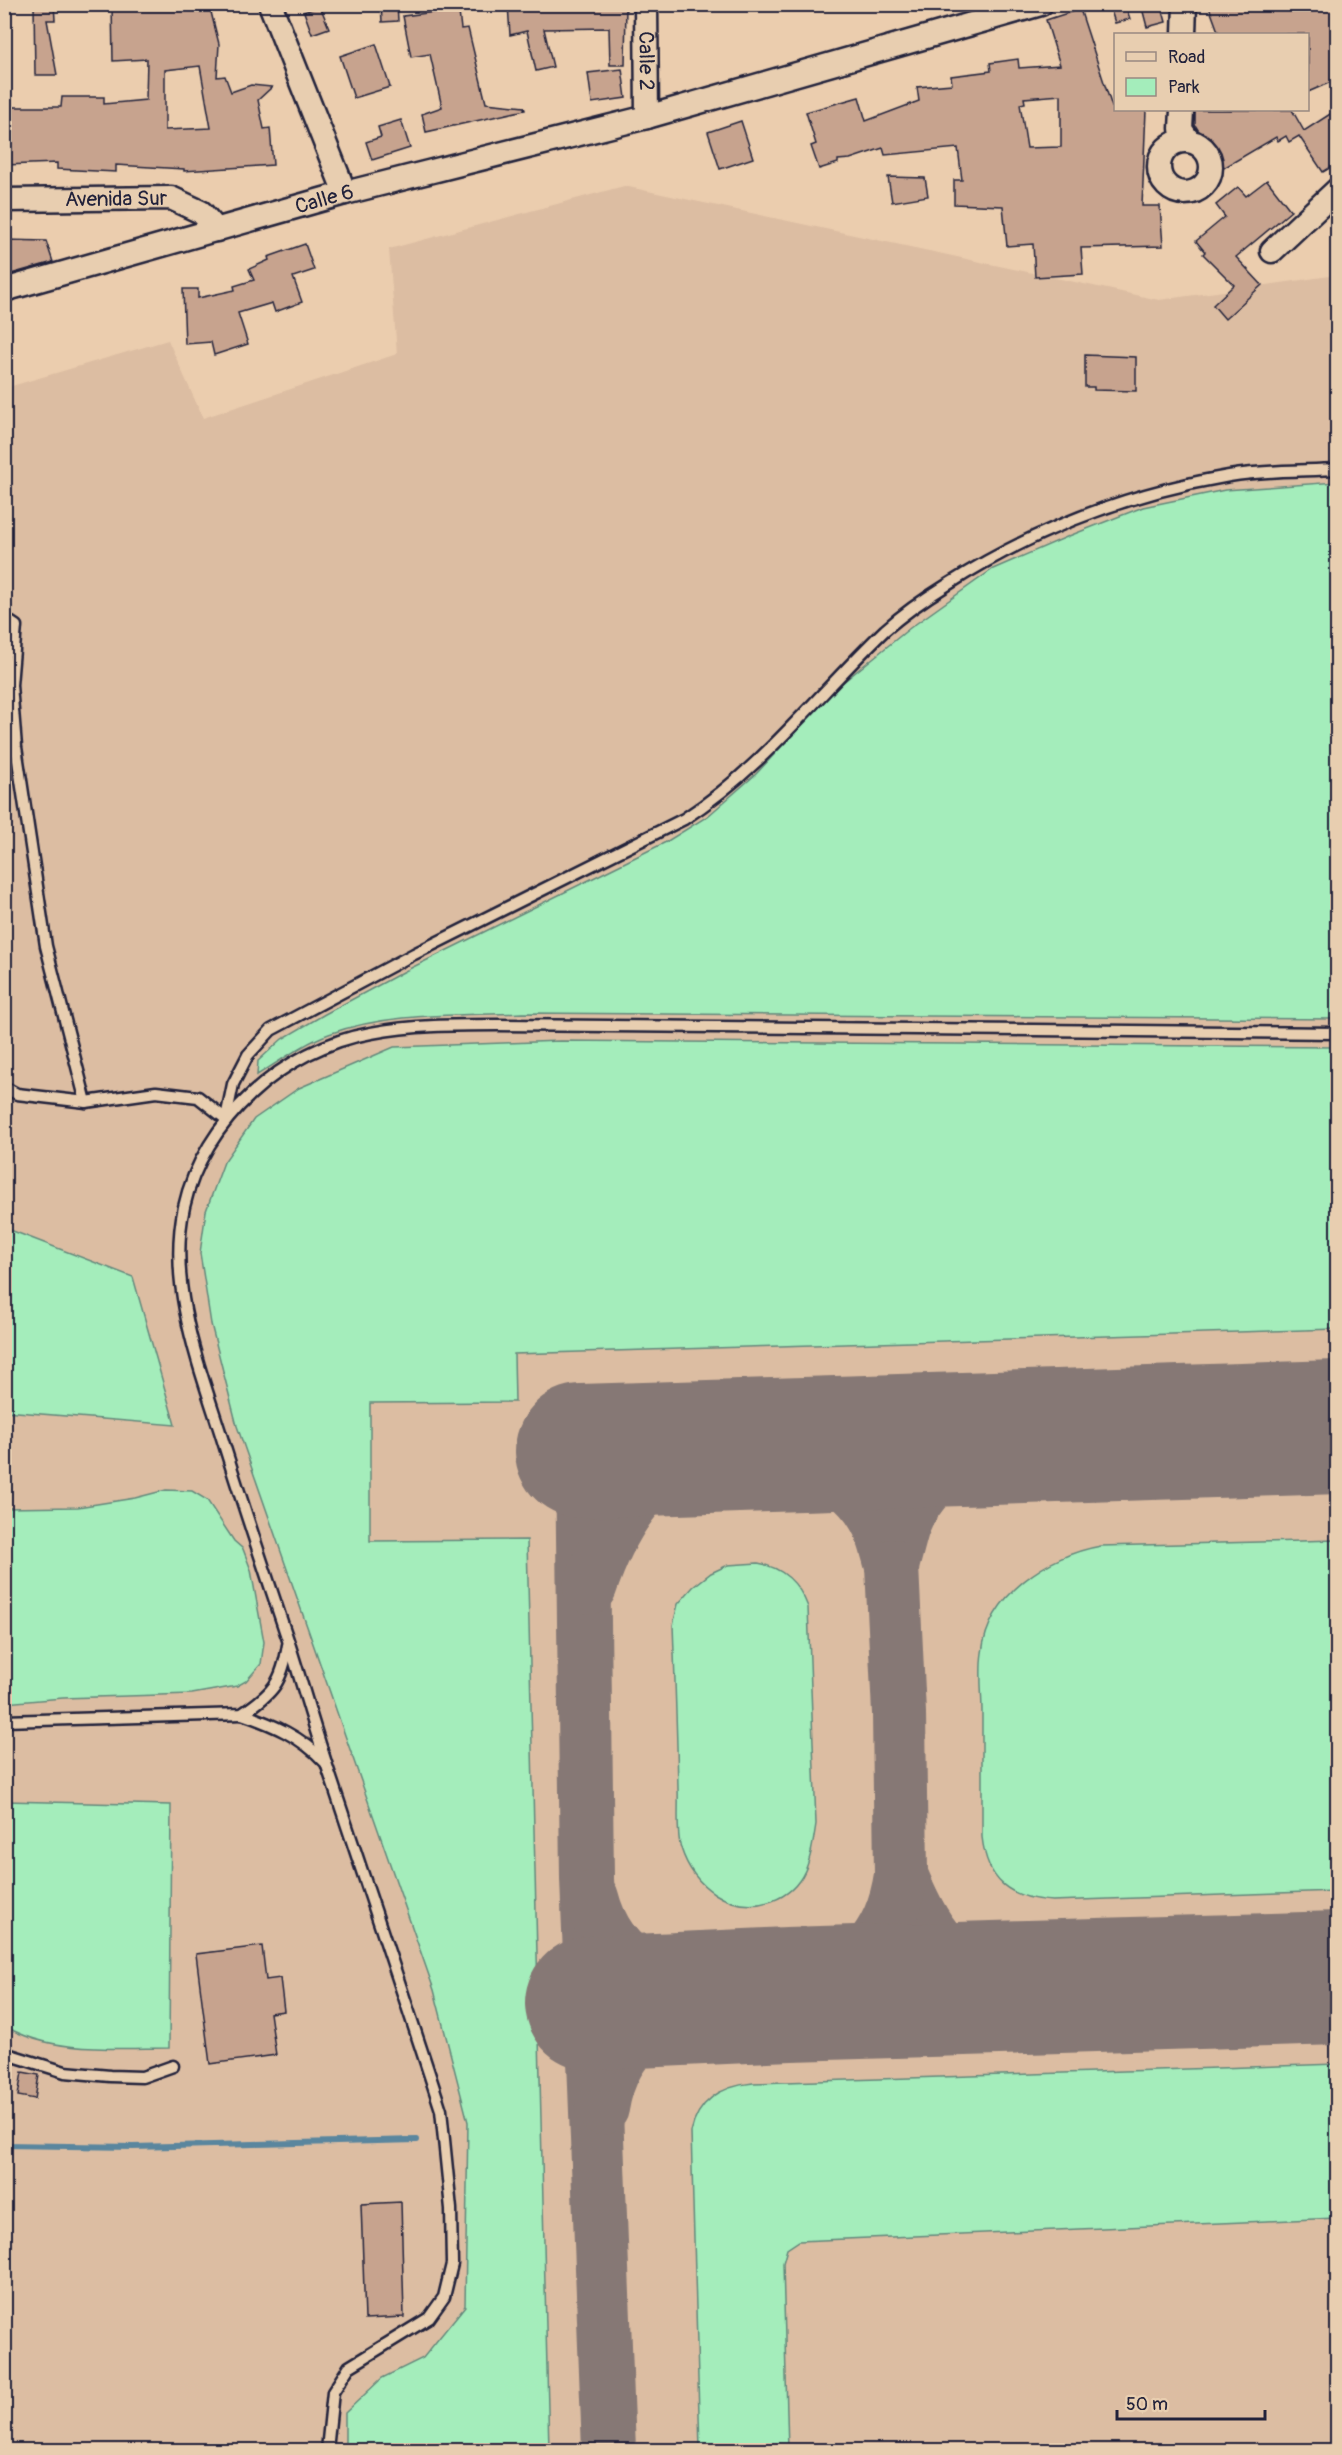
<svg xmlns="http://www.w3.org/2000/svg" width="1342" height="2455" viewBox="0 0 1342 2455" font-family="Pangolin,sans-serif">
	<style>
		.built { fill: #dcbda2 }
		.green { fill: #a4edbb; stroke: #63887b; stroke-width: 1.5 }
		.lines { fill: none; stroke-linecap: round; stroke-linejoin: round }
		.stream { stroke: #5a869e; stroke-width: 6 }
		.taxiway { stroke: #867874; stroke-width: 54 }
		.runway { stroke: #867874; stroke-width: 134 }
		.building { fill: #c7a38e; stroke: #22223b; stroke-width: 1.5; fill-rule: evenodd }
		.service-casing { stroke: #22223b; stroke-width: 15 }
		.minor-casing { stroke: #22223b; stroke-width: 27 }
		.service { stroke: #e8ceb0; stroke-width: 10 }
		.minor { stroke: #e8ceb0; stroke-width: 22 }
		.labels { text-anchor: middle; stroke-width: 5; stroke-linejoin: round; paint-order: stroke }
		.street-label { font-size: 21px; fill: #22223b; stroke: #e8ceb0 }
	</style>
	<rect width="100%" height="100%" fill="#ebcdae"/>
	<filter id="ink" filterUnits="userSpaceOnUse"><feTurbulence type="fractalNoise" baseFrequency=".0167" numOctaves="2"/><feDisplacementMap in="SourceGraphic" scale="12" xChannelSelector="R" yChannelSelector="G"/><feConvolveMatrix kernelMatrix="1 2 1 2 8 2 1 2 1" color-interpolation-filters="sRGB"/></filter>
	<g filter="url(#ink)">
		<path class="built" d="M624 186 1159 300 1337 275V2450H5V388L168 340 203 418 397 354 389 249Z"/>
		<g class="green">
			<path d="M1337 482V1019L522 1013C458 1016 390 1012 329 1034 304 1043 280 1061 257 1075L258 1061 282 1039 325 1014 405 971 666 842 708 816 756 774 836 688 910 628 993 569 1069 536 1143 507 1225 490Z"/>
			<path d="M560 1041 1337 1047V1329L514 1354 515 1402 370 1403V1541L527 1540 549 2450H345V2413L382 2378 423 2358 465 2306 468 2122 434 1990 237 1426 211 1324 200 1253 206 1211 224 1162 254 1119 299 1088 394 1047Z"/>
			<path d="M5 1228 133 1277 175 1425 5 1411Z"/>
			<path d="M166 1490 192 1491 207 1500 234 1541 243 1549 251 1570 264 1642 261 1664 246 1681 237 1686 192 1694 63 1698 5 1703V1508L78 1507 135 1498Z"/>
			<path d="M1337 1540V1891L1052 1901C1009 1898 987 1881 982 1837 982 1796 982 1754 982 1713 982 1693 979 1672 982 1653 988 1595 1048 1555 1101 1546Z"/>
			<path d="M758 1563C784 1568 799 1583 808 1607L816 1824C811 1857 807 1888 772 1901 730 1915 693 1886 681 1848 676 1833 679 1805 678 1789 677 1734 675 1679 673 1625L678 1604 693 1587 711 1573 728 1565Z"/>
			<path d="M5 1801 171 1805 169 2048C118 2048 50 2054 5 2026Z"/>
			<path d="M1337 2064V2218L799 2241 787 2249 783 2263 788 2450H700L691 2132C698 2100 722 2086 753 2083Z"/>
		</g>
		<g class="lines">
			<path class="stream" d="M4 2145 133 2147 417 2140"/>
			<g class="taxiway">
				<path d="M789 1445C820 1464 857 1484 875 1517 884 1532 887 1550 892 1566 896 1553 899 1539 903 1526 916 1490 950 1464 978 1439"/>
				<path d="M582 1451 587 1878 609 2450"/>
				<path d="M590 1587C611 1524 639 1481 698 1448"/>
				<path d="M901 1875C931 1948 955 1974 1035 1988"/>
				<path d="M592 1898C608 1962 665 1995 728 1996"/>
				<path d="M789 1994C854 1976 891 1944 901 1875L899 1713 892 1566"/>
				<path d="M602 2108C614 2035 663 2015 728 1996"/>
			</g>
			<g class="runway">
				<path d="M582 1451 1338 1427"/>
				<path d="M592 2003 789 1994 1338 1978"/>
			</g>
		</g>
		<g class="building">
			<path d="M34 4H54L55 20H47L57 75H35Z"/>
			<path d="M112 4H209L219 44 217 77 225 76 231 92 251 85 272 87 258 100 264 129 270 128 273 165 184 171V169L116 165V172L57 169V163L4 165V107H61L62 97H104V104L146 100 147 59 113 61ZM200 66 211 128 165 130V70Z"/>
			<path d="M381 4H397L398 21 382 22Z"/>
			<path d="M442 4H458L461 29 468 28 486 103 524 107 525 110 426 132 422 114 442 107 430 54 411 57 403 16 443 11Z"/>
			<path d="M508 4H529V7L626 4 625 65H610L609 28 544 29 553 67 536 71 527 31 510 35Z"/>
			<path d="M1109 4H1125L1130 19 1115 23Z"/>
			<path d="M1141 4H1161L1166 22 1147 27Z"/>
			<path d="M1208 4H1338V79L1308 92V34H1219Z"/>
			<path d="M320 6 329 28 312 34 304 12Z"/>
			<path d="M1080 9 1112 107 1116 105V110H1146L1142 206H1160L1163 246 1081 248 1083 274 1035 277 1033 244 1007 246 1003 206 954 204V180H962L958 148 885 155 883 148 850 159 838 160V163L819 169 811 146 816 144 806 112 859 97 866 121 919 101 917 87 952 84 951 76 991 71 990 63 1018 59 1019 68 1060 65 1046 20ZM1061 95V147L1027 148 1020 104 1025 103 1024 98Z"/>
			<path d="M376 44 390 87 354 98 340 56Z"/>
			<path d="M622 69 626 98 592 103 588 73Z"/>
			<path d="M1338 109V163L1323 172 1299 136 1289 142 1286 136 1278 141 1276 137 1222 169 1195 125V110H1292L1304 131Z"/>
			<path d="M401 120 410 148 372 160 366 142 381 137 378 127Z"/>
			<path d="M741 121 753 158 720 169 708 132Z"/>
			<path d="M888 177 925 178 928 196 892 202Z"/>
			<path d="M1267 180 1291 211 1236 257 1262 285 1225 319 1213 305 1234 285 1203 254 1205 252 1196 241 1225 217 1216 205 1238 187 1246 196Z"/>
			<path d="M4 240 46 241 53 262 4 276Z"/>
			<path d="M305 244 314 270 293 277 302 302 275 312 272 303 238 313 248 344 214 355 211 342 185 344 183 289H198V298L235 290 234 286 254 280 249 269 269 260 268 257Z"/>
			<path d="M1085 355 1136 357V391L1094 390V387H1085Z"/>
			<path d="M262 1946 266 1980 280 1978 284 2011 270 2013 276 2055 210 2064 196 1954Z"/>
			<path d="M22 2072 39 2075 35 2099 18 2096Z"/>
			<path d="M401 2202 404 2317 365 2319 361 2204Z"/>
		</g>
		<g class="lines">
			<defs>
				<g id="service">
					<path d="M4 618 16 626 11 685 16 747 46 946 86 1102"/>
					<path d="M4 1087 17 1094 86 1102 156 1092 198 1097 226 1119"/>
					<path d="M226 1118 233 1084 248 1055 271 1030 414 954 684 819C764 767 817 695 885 630 904 613 926 598 947 585 1033 530 1129 493 1229 476 1264 470 1302 471 1338 469"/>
					<path d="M242 1714C272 1724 302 1737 324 1761"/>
					<path d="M4 1721 242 1714C273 1693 282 1683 288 1645"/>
					<path d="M4 2053 65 2072 110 2076 142 2077 173 2066"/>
					<path d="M327 2450 333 2392 349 2367 429 2318 444 2297 452 2264 451 2209 441 2110C406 2001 369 1893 333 1784 317 1737 304 1690 289 1643 266 1574 243 1506 222 1438 199 1365 167 1285 184 1207 203 1121 284 1048 371 1033 413 1025 455 1025 498 1025L1338 1033"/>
				</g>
				<g id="minor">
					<path d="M270 4 345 193"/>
					<path id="s1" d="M646 4 647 117"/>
					<path d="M1184 34 1185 4"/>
					<path d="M1182 110 1181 129 1189 141"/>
					<circle cx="1185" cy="167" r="26"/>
					<path id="s2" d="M4 200 171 198 201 212 217 230"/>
					<path d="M1272 251 1338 189"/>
					<path id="s3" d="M4 290 345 193 647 117 1041 4"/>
				</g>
			</defs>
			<use href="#service" class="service-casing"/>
			<use href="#minor" class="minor-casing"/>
			<use href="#service" class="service"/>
			<use href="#minor" class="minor"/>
		</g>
	</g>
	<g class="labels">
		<g class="street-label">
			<text dy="7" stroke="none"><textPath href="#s1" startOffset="57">Calle 2</textPath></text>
			<text dy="7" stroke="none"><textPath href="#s3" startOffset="333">Calle 6</textPath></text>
			<text dy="7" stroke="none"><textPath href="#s2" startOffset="112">Avenida Sur</textPath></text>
		</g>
	</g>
	<rect width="1342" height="2455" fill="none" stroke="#e8ceb0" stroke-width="24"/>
	<rect x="12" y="12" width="1318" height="2431" fill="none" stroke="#22223b" stroke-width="2" filter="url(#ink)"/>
	<rect x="1114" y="33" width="195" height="78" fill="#e8ceb0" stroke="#998981" stroke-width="1.5"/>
	<rect x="1126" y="52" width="30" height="9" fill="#e8ceb0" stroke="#998981" stroke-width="1.5"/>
	<text x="1168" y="63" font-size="18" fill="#22223b">Road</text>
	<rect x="1126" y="78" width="30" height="18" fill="#a4edbb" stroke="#998981" stroke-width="1.5"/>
	<text x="1168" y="93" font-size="18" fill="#22223b">Park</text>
	<path d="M1117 2410v9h148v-9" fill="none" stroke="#22223b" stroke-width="3"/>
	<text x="1126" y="2410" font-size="18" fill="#22223b" stroke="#e8ceb0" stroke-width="4.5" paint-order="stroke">50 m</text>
</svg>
